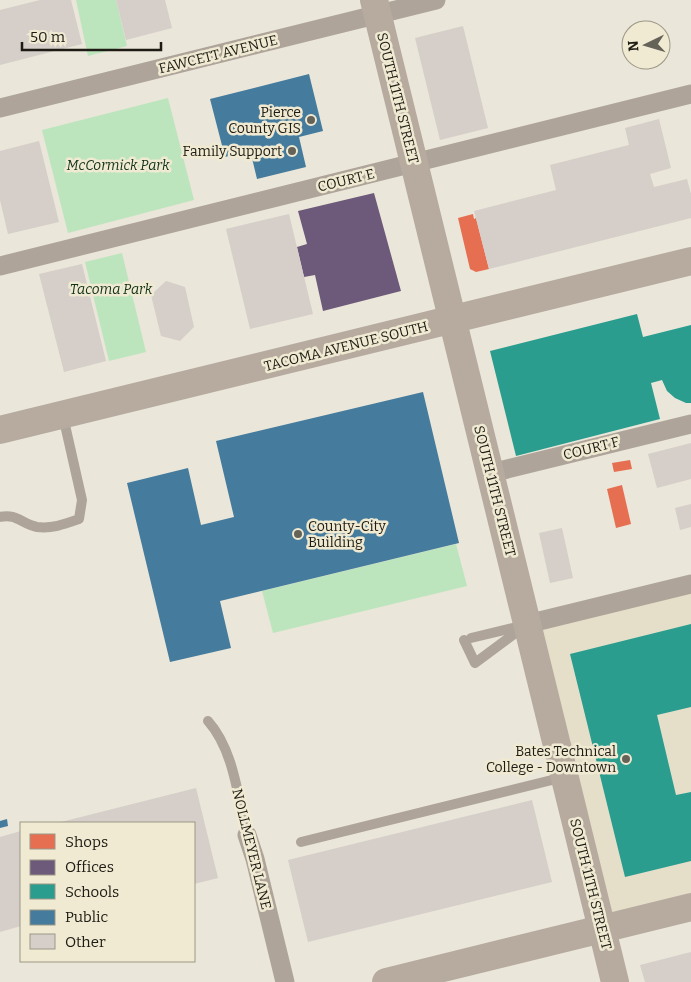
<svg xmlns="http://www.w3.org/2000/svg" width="691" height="982" viewBox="0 0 691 982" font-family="Bitter,serif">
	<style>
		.built { fill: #e5dfc9 }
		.green { fill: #bde5bd }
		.shops { fill: #e76f51 }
		.offices { fill: #6d597a }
		.schools { fill: #2a9d8f }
		.public { fill: #457b9d }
		.building { fill: #d5cec9 }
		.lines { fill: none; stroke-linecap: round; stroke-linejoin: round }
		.lane { stroke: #aea49a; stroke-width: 10 }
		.street { stroke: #aea49a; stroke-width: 19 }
		.secondary { stroke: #b7aba0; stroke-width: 28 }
		.poi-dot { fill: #656258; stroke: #f0ead3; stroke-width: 2 }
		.labels { text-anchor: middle; stroke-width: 5; stroke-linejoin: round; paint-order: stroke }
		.street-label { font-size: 14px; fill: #1d1b13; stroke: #f0ead3 }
		.poi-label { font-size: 14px; fill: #1d1b13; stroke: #f0ead3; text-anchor: end }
		.park-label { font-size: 14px; font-style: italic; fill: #103218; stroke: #f0ead3 }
	</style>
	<rect width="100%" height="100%" fill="#eae6d9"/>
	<path class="built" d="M691 584V907L602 929 527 624Z"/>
	<g class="green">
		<path d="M76 0H116L127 46 88 56Z"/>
		<path d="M168 98 194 200 68 233 42 130Z"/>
		<path d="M122 253 146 352 109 361 85 262Z"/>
		<path d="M456 544 467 586 273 633 262 591Z"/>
	</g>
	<g class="shops">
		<path d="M473 214 474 219 476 218 489 269 476 272 470 269 458 218Z"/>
		<path d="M630 460 632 469 614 472 612 463Z"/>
		<path d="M622 485 631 524 616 528 607 489Z"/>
	</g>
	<path class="offices" d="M374 193 401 291 323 311 315 275 304 277 297 247 307 244 298 211Z"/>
	<g class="schools">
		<path d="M637 314 643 337 691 325V403H686L675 398 667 391 662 380 651 383 660 419 516 456 490 351Z"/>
		<path d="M691 624V707L657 715 676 795 691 792V861L625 877 570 654Z"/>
	</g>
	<g class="public">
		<path d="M309 74 323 131 299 137 306 167 257 179 250 150 225 157 210 99Z"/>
		<path d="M423 392 459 543 220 601 231 648 170 662 127 483 188 468 201 525 234 517 216 441Z"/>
		<path d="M7 819 8 826 0 828V821Z"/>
	</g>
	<g class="building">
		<path d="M40 0H71L82 44 0 65V10Z"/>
		<path d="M116 0H165L172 28 126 40Z"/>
		<path d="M463 26 488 128 440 140 415 38Z"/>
		<path d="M659 119 671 168 650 174 654 187 687 179 691 194V218L489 269 474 211 556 190 550 165 629 145 625 128Z"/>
		<path d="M39 141 59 222 8 234 0 200V151Z"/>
		<path d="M289 214 313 314 250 329 226 229Z"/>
		<path d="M82 264 106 361 64 372 39 274Z"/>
		<path d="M166 281 185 287 194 327 180 341 161 336 151 295Z"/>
		<path d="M691 443V479L657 488 648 454Z"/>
		<path d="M691 504V527L680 530 675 508Z"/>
		<path d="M562 528 573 578 550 583 539 533Z"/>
		<path d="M196 788 218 878 194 884V823H57Z"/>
		<path d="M532 800 552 882 308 942 288 860Z"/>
		<path d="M21 831V926L0 932V837Z"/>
		<path d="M691 952V982H645L640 965Z"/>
	</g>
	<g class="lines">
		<g class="lane">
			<path d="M0 517C16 513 22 524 37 527 52 529 65 524 79 519L82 500 63 416"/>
			<path d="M471 638 521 626"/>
			<path d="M464 640 475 663 526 625"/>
			<path d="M208 721C234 750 238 798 247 835"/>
			<path d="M301 842 564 777"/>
		</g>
		<g class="street">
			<path d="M0 108 436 0"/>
			<path d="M0 266 691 94"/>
			<path d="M491 473 691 424"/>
			<path d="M527 624 691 584"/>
			<path d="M247 835 255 859 285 982"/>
		</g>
		<g class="secondary">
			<path d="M374 0 615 982"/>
			<path d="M0 430 691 261"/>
			<path d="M386 982 691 907"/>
		</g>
	</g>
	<g class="poi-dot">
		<circle cx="311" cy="120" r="5"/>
		<circle cx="292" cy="151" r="5"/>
		<circle cx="298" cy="534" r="5"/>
		<circle cx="626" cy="759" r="5"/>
	</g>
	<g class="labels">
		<g class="street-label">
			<text transform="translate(218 54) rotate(-14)" y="5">FAWCETT AVENUE</text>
			<text transform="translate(398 98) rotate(76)" y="5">SOUTH 11TH STREET</text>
			<text transform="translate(346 180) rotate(-14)" y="5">COURT E</text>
			<text transform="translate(346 346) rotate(-14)" y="5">TACOMA AVENUE SOUTH</text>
			<text transform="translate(591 448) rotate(-14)" y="5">COURT F</text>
			<text transform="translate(495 491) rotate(76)" y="5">SOUTH 11TH STREET</text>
			<text transform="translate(252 849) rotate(76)" y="5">NOLLMEYER LANE</text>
			<text transform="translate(591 884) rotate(76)" y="5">SOUTH 11TH STREET</text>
		</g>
		<g class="poi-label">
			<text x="301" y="117">Pierce<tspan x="301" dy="16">County GIS</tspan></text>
			<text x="282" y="156">Family Support</text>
			<text x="308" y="531" text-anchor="start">County-City<tspan x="308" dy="16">Building</tspan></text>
			<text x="616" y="756">Bates Technical<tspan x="616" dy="16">College - Downtown</tspan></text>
		</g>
		<g class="park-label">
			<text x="118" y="170">McCormick Park</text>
			<text x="111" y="294">Tacoma Park</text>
		</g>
	</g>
	<rect x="20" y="822" width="175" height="140" fill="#f0ead3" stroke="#9c9786"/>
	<rect x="30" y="834" width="25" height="15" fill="#e76f51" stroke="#9c9786"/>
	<text x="65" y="847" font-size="15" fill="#1d1b13">Shops</text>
	<rect x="30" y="860" width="25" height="15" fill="#6d597a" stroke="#9c9786"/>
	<text x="65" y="872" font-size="15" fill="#1d1b13">Offices</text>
	<rect x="30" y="884" width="25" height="15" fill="#2a9d8f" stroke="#9c9786"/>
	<text x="65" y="897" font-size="15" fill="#1d1b13">Schools</text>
	<rect x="30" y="910" width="25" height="15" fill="#457b9d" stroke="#9c9786"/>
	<text x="65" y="922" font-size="15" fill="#1d1b13">Public</text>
	<rect x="30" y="934" width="25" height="15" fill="#d5cec9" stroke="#9c9786"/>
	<text x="65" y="947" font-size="15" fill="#1d1b13">Other</text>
	<g transform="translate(646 45) rotate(265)"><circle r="24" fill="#f0ead3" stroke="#9c9786"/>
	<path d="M0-4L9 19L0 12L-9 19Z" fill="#656258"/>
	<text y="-8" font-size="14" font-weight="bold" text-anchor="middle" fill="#1d1b13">N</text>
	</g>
	<path d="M22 42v8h139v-8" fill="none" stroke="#1d1b13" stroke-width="2.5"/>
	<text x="30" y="42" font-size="15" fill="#1d1b13" stroke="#f0ead3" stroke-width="4" paint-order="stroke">50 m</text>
</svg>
